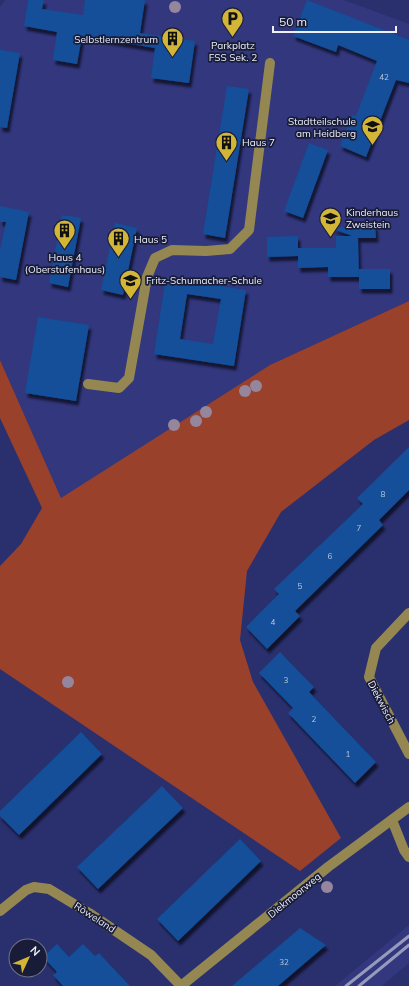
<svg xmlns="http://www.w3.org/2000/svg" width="409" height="986" viewBox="0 0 409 986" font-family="Mulish,sans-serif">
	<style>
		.built { fill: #32377e }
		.green { fill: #99412b }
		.building { fill: #125099; fill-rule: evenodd; filter: url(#shadow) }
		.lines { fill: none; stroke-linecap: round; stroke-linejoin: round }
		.minor { stroke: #958751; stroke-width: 10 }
		.rail { stroke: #979abb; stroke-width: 3 }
		.tree { fill: #96869d }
		.labels { text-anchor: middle; stroke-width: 3.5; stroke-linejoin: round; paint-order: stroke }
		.number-label { font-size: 8px; fill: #b7c8e0 }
		.poi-label { font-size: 10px; fill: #eef0f8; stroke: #181c38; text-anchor: start }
		.street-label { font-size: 10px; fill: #eef0f8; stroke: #181c38 }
	</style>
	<defs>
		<filter id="shadow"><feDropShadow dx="2.5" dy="4.5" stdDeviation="1" flood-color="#0009"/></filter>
	</defs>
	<rect width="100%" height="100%" fill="#2a2f6e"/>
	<g class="built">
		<path d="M5 0H344L409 24V301L270 365 146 450 61 498 0 360V7Z"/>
		<path d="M409 925V963L382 986H335Z"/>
	</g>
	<path class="green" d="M409 301V420L374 440 281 512 247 571 240 640 253 682 341 838 300 871 0 669V566L21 544 42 508 0 418V360L61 498 270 365Z"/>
	<g class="building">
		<path d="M28 0H44L42 9 83 15 85 0H145L140 33 195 41 189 83 151 78 155 48 82 36 77 64 53 60 57 32 24 26Z"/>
		<path d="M307 0 409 40V83L396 80 366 157 340 146 352 115 356 116 377 61 338 45 336 52 293 36Z"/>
		<path d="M0 50 20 53 7 128 0 127Z"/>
		<path d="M227 86 249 89 225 238 203 234Z"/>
		<path d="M309 143 328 150 303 218 284 211Z"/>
		<path d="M0 206 29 212 16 280 0 277V250L6 222H0Z"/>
		<path d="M62 215 81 218 68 287 49 283Z"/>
		<path d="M115 223 137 228 123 295 101 290Z"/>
		<path d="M375 225 376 238H358L359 277H328V267L298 268V248H336V236H352L331 228Z"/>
		<path d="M298 236V256L267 257V237Z"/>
		<rect x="359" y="269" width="31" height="20"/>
		<path d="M166 277 246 290 234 366 154 354ZM187 294 221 299 213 344 180 339Z"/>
		<path d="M38 317 89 325 76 401 25 393Z"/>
		<path d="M409 447V490L379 520 383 525 295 611 300 616 267 649 246 627 279 594 274 589 363 504 357 498Z"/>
		<path d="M280 652 314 687 309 692 376 762 355 783 288 713 293 708 259 673Z"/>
		<path d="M81 732 102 754 19 835 0 816V811Z"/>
		<path d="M162 786 183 808 98 889 77 867Z"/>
		<path d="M240 839 261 861 178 941 157 919Z"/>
		<path d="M300 928 326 945 278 986H232Z"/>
		<path d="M57 944 69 957 83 944 95 956 99 953 130 986H63L53 975 57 972 43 957Z"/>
	</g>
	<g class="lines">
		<g class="minor">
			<path d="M88 384 119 388 129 378 147 277 155 258 172 250 206 251 230 249 249 230 270 63"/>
			<path d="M409 613 376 648 369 677 409 754"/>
			<path d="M392 820 404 850 409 857"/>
			<path d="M0 911 26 890 34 887 49 889 89 913 151 955 181 986"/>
			<path d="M181 986 328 867 409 807"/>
		</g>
		<g class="rail">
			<path d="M346 986 409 936"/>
			<path d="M359 986 409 945"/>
		</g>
	</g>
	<g class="tree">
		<circle cx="175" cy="7" r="6"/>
		<circle cx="256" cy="386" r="6"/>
		<circle cx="245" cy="391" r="6"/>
		<circle cx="206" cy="412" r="6"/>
		<circle cx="196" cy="421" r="6"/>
		<circle cx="174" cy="425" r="6"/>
		<circle cx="68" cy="682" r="6"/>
		<circle cx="327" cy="887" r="6"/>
	</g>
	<defs>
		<symbol id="parking-pin" viewBox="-11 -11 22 30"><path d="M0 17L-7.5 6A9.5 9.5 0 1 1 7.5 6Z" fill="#d3b635" stroke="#181c38"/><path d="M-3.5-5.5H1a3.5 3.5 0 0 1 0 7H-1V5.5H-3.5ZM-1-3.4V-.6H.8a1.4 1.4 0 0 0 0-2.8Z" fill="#111"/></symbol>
		<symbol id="building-pin" viewBox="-11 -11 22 30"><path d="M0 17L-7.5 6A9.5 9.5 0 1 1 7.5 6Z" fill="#d3b635" stroke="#181c38"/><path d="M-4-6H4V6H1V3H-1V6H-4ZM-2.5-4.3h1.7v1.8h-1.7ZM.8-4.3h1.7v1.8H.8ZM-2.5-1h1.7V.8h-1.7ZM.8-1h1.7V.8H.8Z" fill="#111"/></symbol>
		<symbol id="school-pin" viewBox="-11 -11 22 30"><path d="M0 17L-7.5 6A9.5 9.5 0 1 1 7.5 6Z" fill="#d3b635" stroke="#181c38"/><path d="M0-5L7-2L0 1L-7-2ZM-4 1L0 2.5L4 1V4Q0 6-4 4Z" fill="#111"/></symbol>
	</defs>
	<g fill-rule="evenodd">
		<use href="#parking-pin" x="220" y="6" width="25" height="34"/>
		<use href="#building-pin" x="160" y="26" width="25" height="34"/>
		<use href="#school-pin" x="360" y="114" width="25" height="34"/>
		<use href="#building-pin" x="214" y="130" width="25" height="34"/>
		<use href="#school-pin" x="318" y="206" width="25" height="34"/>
		<use href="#building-pin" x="52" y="218" width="25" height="34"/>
		<use href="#building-pin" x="106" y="226" width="25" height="34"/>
		<use href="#school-pin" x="118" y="268" width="25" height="34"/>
	</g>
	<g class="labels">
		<g class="number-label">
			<text x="384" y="80">42</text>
			<text x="383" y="497">8</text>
			<text x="359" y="531">7</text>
			<text x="330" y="559">6</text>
			<text x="300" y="589">5</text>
			<text x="273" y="625">4</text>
			<text x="286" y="683">3</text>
			<text x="314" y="722">2</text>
			<text x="348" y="757">1</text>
			<text x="284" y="965">32</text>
		</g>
		<g class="poi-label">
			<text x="158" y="43" text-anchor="end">Selbstlernzentrum</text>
			<text x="233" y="49" text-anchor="middle">Parkplatz<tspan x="233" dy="12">FSS Sek. 2</tspan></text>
			<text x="356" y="125" text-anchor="end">Stadtteilschule<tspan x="356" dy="12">am Heidberg</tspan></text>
			<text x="242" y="146">Haus 7</text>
			<text x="346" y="216">Kinderhaus<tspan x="346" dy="12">Zweistein</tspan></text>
			<text x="134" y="243">Haus 5</text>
			<text x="65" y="261" text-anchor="middle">Haus 4<tspan x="65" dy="12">(Oberstufenhaus)</tspan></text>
			<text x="146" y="284">Fritz-Schumacher-Schule</text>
		</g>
		<g class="street-label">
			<text transform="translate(382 702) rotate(62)" y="4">Diekwisch</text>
			<text transform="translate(294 895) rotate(-39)" y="4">Diekmoorweg</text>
			<text transform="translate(95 917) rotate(33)" y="4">Röweland</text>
		</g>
	</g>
	<g transform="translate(28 958) rotate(46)"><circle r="19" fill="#181c38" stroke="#6e7185"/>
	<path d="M0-3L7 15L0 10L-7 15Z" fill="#d3b635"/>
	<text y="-6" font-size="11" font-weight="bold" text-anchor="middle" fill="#eef0f8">N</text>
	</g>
	<path d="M273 26v6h123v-6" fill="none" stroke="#eef0f8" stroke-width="2"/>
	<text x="279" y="26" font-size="12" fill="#eef0f8" stroke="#181c38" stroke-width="3" paint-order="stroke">50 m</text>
</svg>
